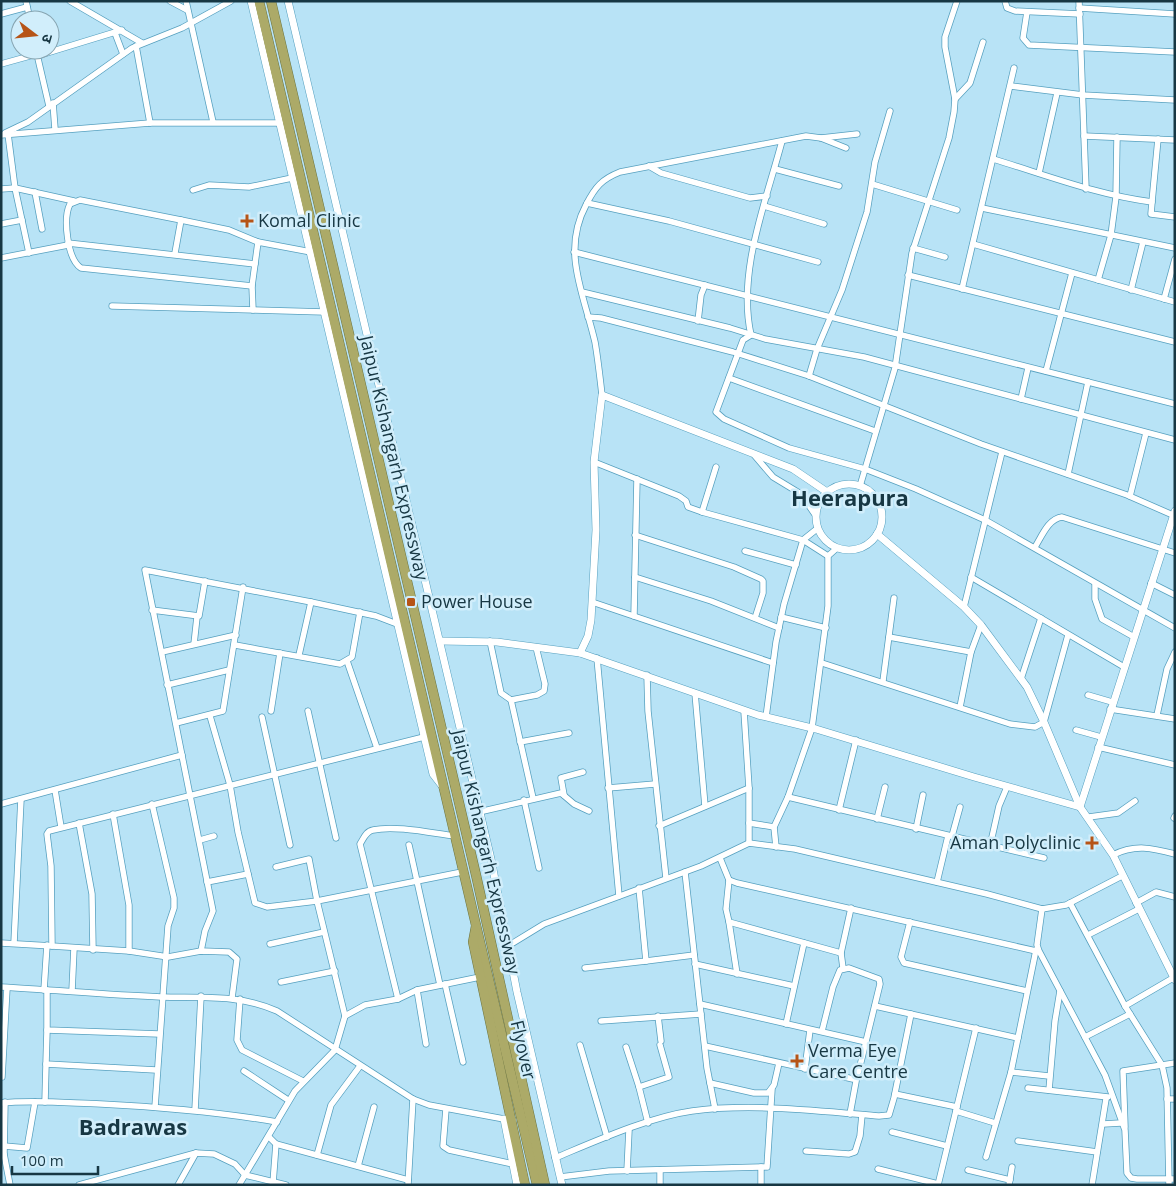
<svg xmlns="http://www.w3.org/2000/svg" width="1176" height="1186" viewBox="0 0 1176 1186" font-family="'Open Sans','Noto Sans Devanagari',sans-serif">
	<style>
		.lines { fill: none; stroke-linecap: round; stroke-linejoin: round }
		.minor-casing { stroke: #56a0bf; stroke-width: 7 }
		.tertiary-casing { stroke: #56a0bf; stroke-width: 8 }
		.trunk-casing { stroke: #6b7442; stroke-width: 10 }
		.minor { stroke: #fff; stroke-width: 5.5 }
		.tertiary { stroke: #fff; stroke-width: 7 }
		.trunk { stroke: #acaa68; stroke-width: 9 }
		.poi-dot { fill: #b65417; stroke: #d1eefb; stroke-width: 2 }
		.labels { text-anchor: middle; stroke-width: 5; stroke-linejoin: round; paint-order: stroke }
		.poi-label { font-size: 18px; fill: #173743; stroke: #d1eefb; text-anchor: start }
		.street-label { font-size: 18px; fill: #173743; stroke: #d1eefb }
		.district-label { font-size: 22px; font-weight: bold; fill: #173743; stroke: #d1eefb }
	</style>
	<rect width="100%" height="100%" fill="#b8e3f6"/>
	<g class="lines">
		<defs>
			<g id="minor">
				<path d="M26 1 30 20"/>
				<path d="M70 1 142 43"/>
				<path d="M170 1 187 10"/>
				<path d="M186 1 213 122"/>
				<path d="M1005 1 1007 8 1015 11 1080 14"/>
				<path d="M1079 1 1086 189"/>
				<path d="M1079 8 1175 14"/>
				<path d="M1027 12 1023 38 1029 45 1175 52"/>
				<path d="M1 14 27 7"/>
				<path d="M115 33 123 54"/>
				<path d="M136 46 150 123"/>
				<path d="M36 50 49 106"/>
				<path d="M37 56 122 30"/>
				<path d="M1 64 37 54"/>
				<path d="M1011 86 1083 95 1175 100"/>
				<path d="M955 99 970 83 983 42"/>
				<path d="M53 103 55 129"/>
				<path d="M5 133 28 122 132 48 182 28 231 1"/>
				<path d="M8 134 15 188 29 253"/>
				<path d="M1 135 150 123H279"/>
				<path d="M1084 136 1175 140"/>
				<path d="M821 138 857 134"/>
				<path d="M782 141C766 202 737 272 751 335L743 340 716 412 724 419 789 448 865 469 916 489 985 520 1175 628"/>
				<path d="M993 159C1046 175 1097 195 1152 202L1151 214 1175 217"/>
				<path d="M649 166 661 173 750 198 767 196"/>
				<path d="M775 169 839 186"/>
				<path d="M1039 173 1057 93"/>
				<path d="M872 184 957 210"/>
				<path d="M1 189 15 188 74 201"/>
				<path d="M193 190 209 185 249 187 292 178"/>
				<path d="M35 192 42 229"/>
				<path d="M1152 202 1158 139"/>
				<path d="M587 203 669 221 818 262"/>
				<path d="M764 206 824 224"/>
				<path d="M982 208 1175 248"/>
				<path d="M181 220 229 230 258 242"/>
				<path d="M1 224 22 220"/>
				<path d="M68 243 255 264"/>
				<path d="M973 244 1175 302"/>
				<path d="M913 248 945 257"/>
				<path d="M574 252 1175 404"/>
				<path d="M175 253 181 220 80 200 70 204C63 218 67 259 81 268L252 286"/>
				<path d="M1 258 68 245"/>
				<path d="M908 275 1175 342"/>
				<path d="M1098 280 1111 235 1116 197 1117 137"/>
				<path d="M962 289 1014 68"/>
				<path d="M1131 290 1143 242"/>
				<path d="M582 292 730 328 765 339 864 357 1175 440"/>
				<path d="M1164 299 1175 259"/>
				<path d="M112 306 325 312"/>
				<path d="M253 310 252 286 258 242 311 252"/>
				<path d="M588 317 601 318 733 352 809 376 981 444 1127 495 1175 516"/>
				<path d="M698 321 701 295 705 285"/>
				<path d="M1046 371 1072 273"/>
				<path d="M809 376 817 349 842 290 867 212 875 162 890 111"/>
				<path d="M729 378 875 431"/>
				<path d="M602 395C600 378 598 359 595 342 584 294 561 252 586 205 595 187 602 179 620 172L806 136 821 138 846 148"/>
				<path d="M1021 399 1028 368"/>
				<path d="M755 456 773 477 801 494 816 516"/>
				<path d="M594 462 679 496 686 501 688 507 702 512 803 540 828 556"/>
				<path d="M1068 474 1088 382"/>
				<path d="M860 486 895 368 912 253 949 138 954 112 955 99 945 47V37L957 1"/>
				<path d="M1130 496 1146 433"/>
				<path d="M702 512 716 467"/>
				<path d="M635 535 734 567 761 579 763 581V593L755 618"/>
				<path d="M1035 547C1042 536 1048 519 1062 517L1175 553"/>
				<path d="M745 551 796 565"/>
				<path d="M635 577 711 601 779 628"/>
				<path d="M971 577 1124 667"/>
				<path d="M1151 583 1175 595"/>
				<path d="M1095 584V599L1102 619 1134 637"/>
				<path d="M592 602 773 663"/>
				<path d="M964 607 1002 452"/>
				<path d="M152 610 199 616 205 581"/>
				<path d="M634 616 637 479"/>
				<path d="M781 617 826 628"/>
				<path d="M889 637 971 652"/>
				<path d="M490 641 501 693 511 700 537 695 544 691 545 684 536 647"/>
				<path d="M194 644 197 617"/>
				<path d="M235 645 340 664 352 657 360 612"/>
				<path d="M162 652 236 635"/>
				<path d="M299 655 311 602"/>
				<path d="M597 658 619 896"/>
				<path d="M347 661 377 748"/>
				<path d="M822 663 1010 724 1035 727 1044 722 1068 635"/>
				<path d="M647 675 648 711 666 878"/>
				<path d="M1021 679 1041 618"/>
				<path d="M883 681 894 598"/>
				<path d="M167 685 229 670"/>
				<path d="M695 693 705 806"/>
				<path d="M1088 695 1112 702"/>
				<path d="M511 700 533 798"/>
				<path d="M960 707 971 652 981 625"/>
				<path d="M1110 709 1175 719"/>
				<path d="M271 711 280 653"/>
				<path d="M308 711 336 838"/>
				<path d="M744 711 749 788V843"/>
				<path d="M1157 715 1167 669 1175 652"/>
				<path d="M210 716 230 785 238 832 255 903 267 907 317 901 309 859 276 867"/>
				<path d="M262 717 290 845"/>
				<path d="M766 717 776 642 784 604 803 540 818 528"/>
				<path d="M176 723 223 711 243 587"/>
				<path d="M1076 730 1101 737"/>
				<path d="M520 742 569 733"/>
				<path d="M1098 747 1175 765"/>
				<path d="M608 788 655 784"/>
				<path d="M55 790 61 827"/>
				<path d="M564 795 561 778 583 772"/>
				<path d="M788 797 1044 858"/>
				<path d="M524 800 539 868"/>
				<path d="M1 804 182 755"/>
				<path d="M152 804 174 898V908L168 926 155 1107"/>
				<path d="M839 810 856 740"/>
				<path d="M479 812 561 793 574 804 589 811"/>
				<path d="M113 814 129 905V951"/>
				<path d="M1089 817 1118 813 1135 801"/>
				<path d="M1174 818 1175 816"/>
				<path d="M877 819 885 787"/>
				<path d="M79 823 92 894 93 950"/>
				<path d="M749 823 774 827"/>
				<path d="M659 826 749 788"/>
				<path d="M916 829 923 795"/>
				<path d="M952 836 960 807"/>
				<path d="M200 840 214 836"/>
				<path d="M409 845 440 985"/>
				<path d="M990 846 999 806 1007 787"/>
				<path d="M776 847 774 827 788 797 812 728 828 606V556L837 548"/>
				<path d="M1113 855C1135 844 1152 848 1175 854"/>
				<path d="M720 858 729 880 737 883 1036 951"/>
				<path d="M685 872 707 1068 715 1109"/>
				<path d="M729 880 726 909 729 922 841 953"/>
				<path d="M207 882 248 874"/>
				<path d="M937 882 948 836"/>
				<path d="M1070 903 1125 1006 1162 1065 1167 1088 1169 1185"/>
				<path d="M1136 903 1156 892 1175 897"/>
				<path d="M1042 909 1037 945 1039 951 1105 1075 1125 1130 1127 1173 1131 1178 1137 1179H1175"/>
				<path d="M729 922 737 974"/>
				<path d="M910 922 901 957 904 963 1027 991"/>
				<path d="M1088 935 1139 909"/>
				<path d="M1 943 52 946"/>
				<path d="M14 943 21 799"/>
				<path d="M270 944 324 932"/>
				<path d="M508 946 544 924 701 866 749 843 795 849 987 894 1042 909 1066 905 1122 876"/>
				<path d="M201 951 205 931 213 911 145 570 311 602 376 616 397 624"/>
				<path d="M646 961 694 955"/>
				<path d="M695 964 794 986"/>
				<path d="M585 968 646 961 639 888"/>
				<path d="M843 968 841 953 851 908"/>
				<path d="M281 982 335 971"/>
				<path d="M445 984 463 1062"/>
				<path d="M1 987C55 990 108 995 161 997 202 998 239 994 277 1011L413 1099 429 1105 504 1119"/>
				<path d="M44 990 47 945"/>
				<path d="M47 990V1030L159 1034"/>
				<path d="M417 990 426 1044"/>
				<path d="M72 991 74 948"/>
				<path d="M232 998 237 959 229 952 201 951 168 957 129 951 52 946 51 866 47 834 49 831 424 737"/>
				<path d="M240 999 237 1040 242 1050 303 1081"/>
				<path d="M398 999 360 844C364 838 366 831 373 830 395 825 431 833 454 836"/>
				<path d="M700 1004 866 1042"/>
				<path d="M875 1006 1018 1038"/>
				<path d="M1125 1006 1173 978"/>
				<path d="M345 1016 317 901 462 872"/>
				<path d="M658 1016 661 1041"/>
				<path d="M601 1021 701 1014"/>
				<path d="M786 1024 804 943"/>
				<path d="M47 1030 46 1064 156 1070"/>
				<path d="M1085 1037 1130 1014"/>
				<path d="M580 1045 607 1137"/>
				<path d="M705 1046 853 1079 857 1076 859 1070 880 984 879 979 849 968 840 970 833 987 822 1031"/>
				<path d="M626 1047 639 1087"/>
				<path d="M805 1069 810 1030"/>
				<path d="M244 1071 288 1100"/>
				<path d="M1011 1072 1049 1076"/>
				<path d="M2 1077 7 988"/>
				<path d="M710 1083 754 1093H768L774 1085 779 1063"/>
				<path d="M1028 1088 1108 1097"/>
				<path d="M1049 1090 1055 1021 1060 991"/>
				<path d="M895 1094 957 1107"/>
				<path d="M1167 1099H1175"/>
				<path d="M45 1102 46 1064"/>
				<path d="M1 1103C34 1100 68 1103 101 1104 160 1107 219 1112 277 1122"/>
				<path d="M446 1109 443 1146 449 1150 513 1164"/>
				<path d="M195 1110 201 996"/>
				<path d="M956 1111 995 1123"/>
				<path d="M850 1114 857 1076"/>
				<path d="M648 1123 639 1087 669 1077 660 1045"/>
				<path d="M1103 1124 1121 1123"/>
				<path d="M1125 1127 1123 1071 1175 1063"/>
				<path d="M892 1132 947 1146"/>
				<path d="M269 1137 276 1144 408 1180"/>
				<path d="M1018 1141 1097 1152"/>
				<path d="M4 1146 27 1148 35 1102"/>
				<path d="M806 1151 849 1154 855 1152 860 1136 862 1115"/>
				<path d="M1 1154H4L5 1102"/>
				<path d="M4 1154 10 1185"/>
				<path d="M317 1155 331 1105 360 1066"/>
				<path d="M986 1157 1011 1072 1036 950"/>
				<path d="M555 1158C596 1141 649 1117 692 1111 750 1103 821 1111 879 1116L889 1115 894 1098 911 1014"/>
				<path d="M358 1166 374 1107"/>
				<path d="M878 1169 938 1184"/>
				<path d="M660 1170V1185"/>
				<path d="M968 1170 1010 1180"/>
				<path d="M627 1171 629 1130"/>
				<path d="M560 1177 609 1171 761 1167"/>
				<path d="M273 1183 276 1144"/>
				<path d="M79 1185 196 1153 214 1154 235 1164 245 1175 286 1185"/>
				<path d="M178 1185 196 1153"/>
				<path d="M239 1185 295 1091 335 1050 345 1016 365 1005 398 999 417 990 480 977"/>
				<path d="M408 1185 413 1099"/>
				<path d="M761 1185V1167H767L772 1089"/>
				<path d="M938 1185 976 1028"/>
				<path d="M1009 1185 1012 1167"/>
				<path d="M1092 1185 1106 1099"/>
			</g>
			<g id="tertiary">
				<path d="M251 1 433 774 443 787"/>
				<path d="M288 1 491 859 517 992 562 1185"/>
				<circle cx="849" cy="517" r="33"/>
				<path d="M877 534 964 607 981 625 1027 687 1044 722 1080 807 1113 855 1175 980"/>
				<path d="M440 641 497 642 580 653 588 636 591 620 596 530 594 462 602 395 793 469 827 492"/>
				<path d="M580 653 758 715 816 729 974 777 1080 807 1175 511"/>
				<path d="M512 1120 504 1119 517 1185"/>
			</g>
			<g id="trunk">
				<path d="M259 1 537 1185"/>
				<path d="M271 1 476 875 545 1185"/>
				<path d="M476 926 473 942 525 1185"/>
			</g>
		</defs>
		<use href="#minor" class="minor-casing"/>
		<use href="#tertiary" class="tertiary-casing"/>
		<use href="#trunk" class="trunk-casing"/>
		<use href="#minor" class="minor"/>
		<use href="#tertiary" class="tertiary"/>
		<use href="#trunk" class="trunk"/>
	</g>
	<g class="poi-dot">
		<path d="M244.5 213.5h5v5h5v5h-5v5h-5v-5h-5v-5h5z"/>
		<rect x="406" y="597" width="10" height="10" rx="2.5"/>
		<path d="M1089.5 835.5h5v5h5v5h-5v5h-5v-5h-5v-5h5z"/>
		<path d="M794.5 1053.5h5v5h5v5h-5v5h-5v-5h-5v-5h5z"/>
	</g>
	<g class="labels">
		<g class="poi-label">
			<text x="258" y="227">Komal Clinic</text>
			<text x="421" y="608">Power House</text>
			<text x="1081" y="849" text-anchor="end">Aman Polyclinic</text>
			<text x="808" y="1057">Verma Eye<tspan x="808" dy="21">Care Centre</tspan></text>
		</g>
		<g class="street-label">
			<text transform="translate(394 458) rotate(77)" y="6">Jaipur Kishangarh Expressway</text>
			<text transform="translate(486 852) rotate(77)" y="6">Jaipur Kishangarh Expressway</text>
			<text transform="translate(523 1050) rotate(77)" y="6">Flyover</text>
		</g>
		<g class="district-label">
			<text x="850" y="506">Heerapura</text>
			<text x="133" y="1135">Badrawas</text>
		</g>
	</g>
	<rect width="1176" height="1186" fill="none" stroke="#173743" stroke-width="5"/>
	<g transform="translate(35 35) rotate(106)"><circle r="24" fill="#d1eefb" stroke="#87a5b1"/>
	<path d="M0-4L9 19L0 12L-9 19Z" fill="#b65417"/>
	<text y="-8" font-size="14" font-weight="bold" text-anchor="middle" fill="#173743">उ</text>
	</g>
	<path d="M12 1166v8h86v-8" fill="none" stroke="#173743" stroke-width="2.5"/>
	<text x="20" y="1166" font-size="15" fill="#173743" stroke="#d1eefb" stroke-width="4" paint-order="stroke">100 m</text>
</svg>
